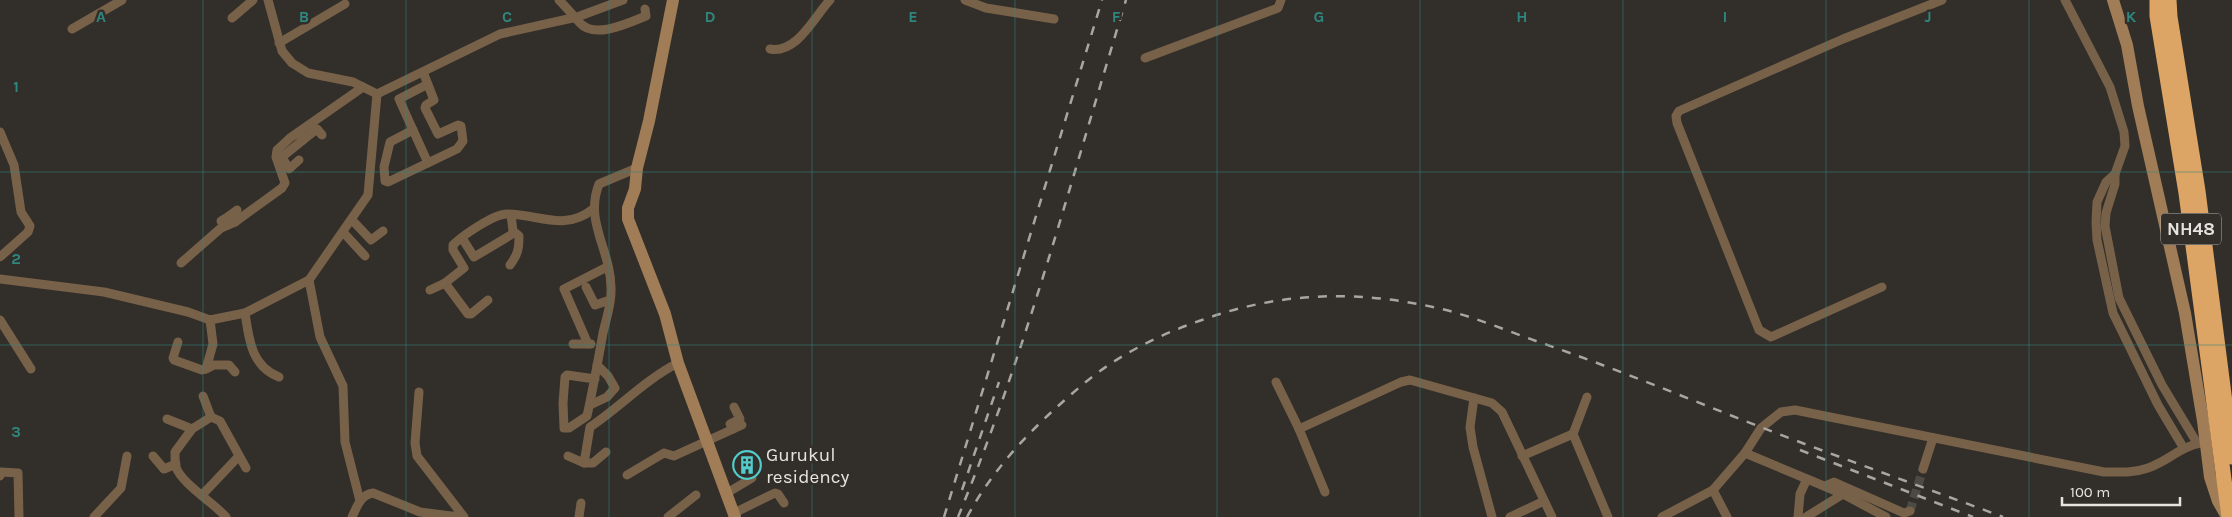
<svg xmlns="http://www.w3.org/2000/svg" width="2232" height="517" viewBox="0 0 2232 517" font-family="Karla,sans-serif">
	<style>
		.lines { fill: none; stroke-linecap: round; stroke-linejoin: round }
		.street-tunnel { stroke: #4d4944; stroke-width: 9; stroke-dasharray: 9 4.5; stroke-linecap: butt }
		.street { stroke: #786149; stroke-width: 9 }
		.secondary { stroke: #a07d56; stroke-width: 12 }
		.highway { stroke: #dca566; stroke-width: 15 }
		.rail { stroke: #a9a6a2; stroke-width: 2.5; stroke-dasharray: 9 9; stroke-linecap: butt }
		.grid { fill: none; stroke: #2f867f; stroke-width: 1; stroke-opacity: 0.55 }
		.labels { text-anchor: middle; stroke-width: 5; stroke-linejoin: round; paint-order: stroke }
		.shield { fill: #322e29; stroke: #b0ada9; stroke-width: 1 }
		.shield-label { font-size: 18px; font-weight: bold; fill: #e6e3e0 }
		.poi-label { font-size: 19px; fill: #e6e3e0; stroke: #322e29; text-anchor: start }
		.grid-label { font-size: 16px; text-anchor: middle; font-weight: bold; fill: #2f867f; stroke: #322e29; stroke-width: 5; stroke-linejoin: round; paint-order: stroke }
	</style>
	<rect width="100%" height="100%" fill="#322e29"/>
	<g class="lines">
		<path class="street-tunnel" d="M1910 511 1923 469"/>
		<g class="street">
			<path d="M268 0 282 51 292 63 308 73 353 82 377 94 500 34 577 17 623 0"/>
			<path d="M559 0C566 7 573 15 580 23 595 40 630 22 646 16L645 9"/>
			<path d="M965 0 986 8 1054 19"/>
			<path d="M2065 0 2110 87 2124 132 2125 146 2115 174V184L2106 213 2105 226 2119 298 2162 385 2197 443"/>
			<path d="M232 18 253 0"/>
			<path d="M72 29 122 0"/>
			<path d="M279 43 345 4"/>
			<path d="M770 49C797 54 814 17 830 0"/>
			<path d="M1145 58 1278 8 1281 0"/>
			<path d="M423 72 434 100 426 105 425 108 438 134 458 125 461 126 463 141 457 149 388 182 385 181 384 167 390 142 413 130 399 99 428 84"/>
			<path d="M413 130 428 163"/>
			<path d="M0 132 14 165 21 212 30 226 28 232 0 257"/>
			<path d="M299 135 303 140 317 129 322 135"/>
			<path d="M299 160 289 169 282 157 303 140"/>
			<path d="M2115 174 2106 182 2097 202 2096 222 2097 240 2113 313 2158 405 2183 447"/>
			<path d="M229 216 237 210"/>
			<path d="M352 220 371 240 383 231"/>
			<path d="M221 221 229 216 235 222"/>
			<path d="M343 232 365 256"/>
			<path d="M462 238 474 257 514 233"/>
			<path d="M181 263 221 228 235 222 282 188 285 183 276 157 277 150 290 138 363 87"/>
			<path d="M510 265C518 254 519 249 519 236L513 231 511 215"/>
			<path d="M0 279 104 292 188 312 210 320 245 313 309 280 368 195 377 94"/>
			<path d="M309 280 320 337 343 386 345 442 360 501"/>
			<path d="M445 283 468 314H471L488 300"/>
			<path d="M586 287 595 305 610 300"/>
			<path d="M1882 287 1771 337 1759 330 1677 123 1676 116 1679 111 1843 39 1942 0"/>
			<path d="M430 290 445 283 464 268 453 250V245C463 235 494 214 507 214 538 214 565 232 593 209"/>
			<path d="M245 313C249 339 251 366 279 377"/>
			<path d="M0 320 31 369"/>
			<path d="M210 320 213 344 206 369 214 365H229L235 372"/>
			<path d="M178 342 173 358 174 360 202 370 206 369"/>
			<path d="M573 344H591"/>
			<path d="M588 344 564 289 607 267"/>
			<path d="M595 379 567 375 565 377 563 403 564 428H569L587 416C593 389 598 361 603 333 606 319 612 303 611 288 611 250 584 222 599 184L637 168"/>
			<path d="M1276 382 1299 429 1325 492"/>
			<path d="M419 392 415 443 417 456 464 517"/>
			<path d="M203 396 211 417"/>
			<path d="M1587 397 1573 434 1608 517"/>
			<path d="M1474 398 1470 427 1473 447 1492 517"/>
			<path d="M590 405 607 397 615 388 608 376 597 365"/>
			<path d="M167 419 192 429"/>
			<path d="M733 429 730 424 740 419 734 407"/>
			<path d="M1299 429 1401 382 1410 380 1492 403 1502 412 1552 517"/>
			<path d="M606 452 593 463H584L590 427C620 407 646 379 678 363"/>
			<path d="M1745 453 1843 494 1886 517"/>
			<path d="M153 456 164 469 176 464"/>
			<path d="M568 456 584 463"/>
			<path d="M1522 456 1573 434"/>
			<path d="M1923 469 1933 438"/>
			<path d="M627 475 664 453 674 456 742 425"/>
			<path d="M0 476 1 472 18 473 19 517"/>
			<path d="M1825 486 1834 482 1904 513 1910 511"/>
			<path d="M1713 490 1727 517"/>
			<path d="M727 493 752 478"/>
			<path d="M202 495 239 456"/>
			<path d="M734 513 775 493 778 494 784 503"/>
			<path d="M94 517 121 488 127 456"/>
			<path d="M226 517C214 503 181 483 176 467 175 463 175 456 175 452L192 429 211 417 220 421 246 468"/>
			<path d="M352 517C357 507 360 495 373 493L420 512 451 516H463"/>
			<path d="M579 517 581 503"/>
			<path d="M668 517 696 495"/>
			<path d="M1510 517 1544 501"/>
			<path d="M1662 517 1713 490 1745 453 1761 428 1781 412 1795 410 2104 472C2119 472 2134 473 2148 468 2171 460 2179 446 2206 442"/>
			<path d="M1798 517 1800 494 1807 479"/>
			<path d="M1806 517 1843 494"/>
		</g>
		<g class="secondary">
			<path d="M673 0 649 121 637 168 635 189 628 208V219L665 314 678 363 735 517"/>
			<path d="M2113 0 2127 45 2138 106 2185 313 2203 421 2210 477 2218 501 2227 517"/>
		</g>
		<g class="highway">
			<path d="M2157 0V16L2186 193 2229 517"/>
			<path d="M2169 0 2170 17 2198 191 2232 457"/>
		</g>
		<g class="rail">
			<path d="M1800 450 1973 517"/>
			<path d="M962 490 999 382"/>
			<path d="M944 517 1102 0"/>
			<path d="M958 517C1027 350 1073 173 1126 0"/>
			<path d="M967 517C995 465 1036 424 1081 386 1116 356 1158 335 1202 320 1282 291 1360 290 1442 309 1474 317 1505 330 1536 341 1600 363 1662 388 1725 413 1817 450 1910 482 2003 517"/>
		</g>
	</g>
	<path class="grid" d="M203 0V517M406 0V517M609 0V517M812 0V517M1015 0V517M1217 0V517M1420 0V517M1623 0V517M1826 0V517M2029 0V517M0 172H2232M0 345H2232"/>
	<defs>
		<symbol id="building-ring" viewBox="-11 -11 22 22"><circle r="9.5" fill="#322e29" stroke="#52cdcc" stroke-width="1.5"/><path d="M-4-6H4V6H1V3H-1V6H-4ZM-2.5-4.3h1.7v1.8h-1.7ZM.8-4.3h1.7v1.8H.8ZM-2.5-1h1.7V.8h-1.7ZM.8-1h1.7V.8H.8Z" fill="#52cdcc"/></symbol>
	</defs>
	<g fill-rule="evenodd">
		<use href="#building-ring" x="731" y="449" width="32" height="32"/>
	</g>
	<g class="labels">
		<rect class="shield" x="2161" y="213.5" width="60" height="31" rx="4"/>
		<g class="shield-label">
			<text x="2191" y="235">NH48</text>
		</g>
		<g class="poi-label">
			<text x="766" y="461">Gurukul<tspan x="766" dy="22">residency</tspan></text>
		</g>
	</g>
	<g class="grid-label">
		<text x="101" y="22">A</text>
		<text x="304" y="22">B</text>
		<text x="507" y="22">C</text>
		<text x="710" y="22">D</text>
		<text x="913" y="22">E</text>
		<text x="1116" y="22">F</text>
		<text x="1319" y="22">G</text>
		<text x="1522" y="22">H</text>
		<text x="1725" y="22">I</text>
		<text x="1928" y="22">J</text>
		<text x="2131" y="22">K</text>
		<text x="16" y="92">1</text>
		<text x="16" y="264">2</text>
		<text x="16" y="437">3</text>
	</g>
	<path d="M2062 497v8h118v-8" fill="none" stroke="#e6e3e0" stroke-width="2.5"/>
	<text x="2070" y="497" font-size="15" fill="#e6e3e0" stroke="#322e29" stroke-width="4" paint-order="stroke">100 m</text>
</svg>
